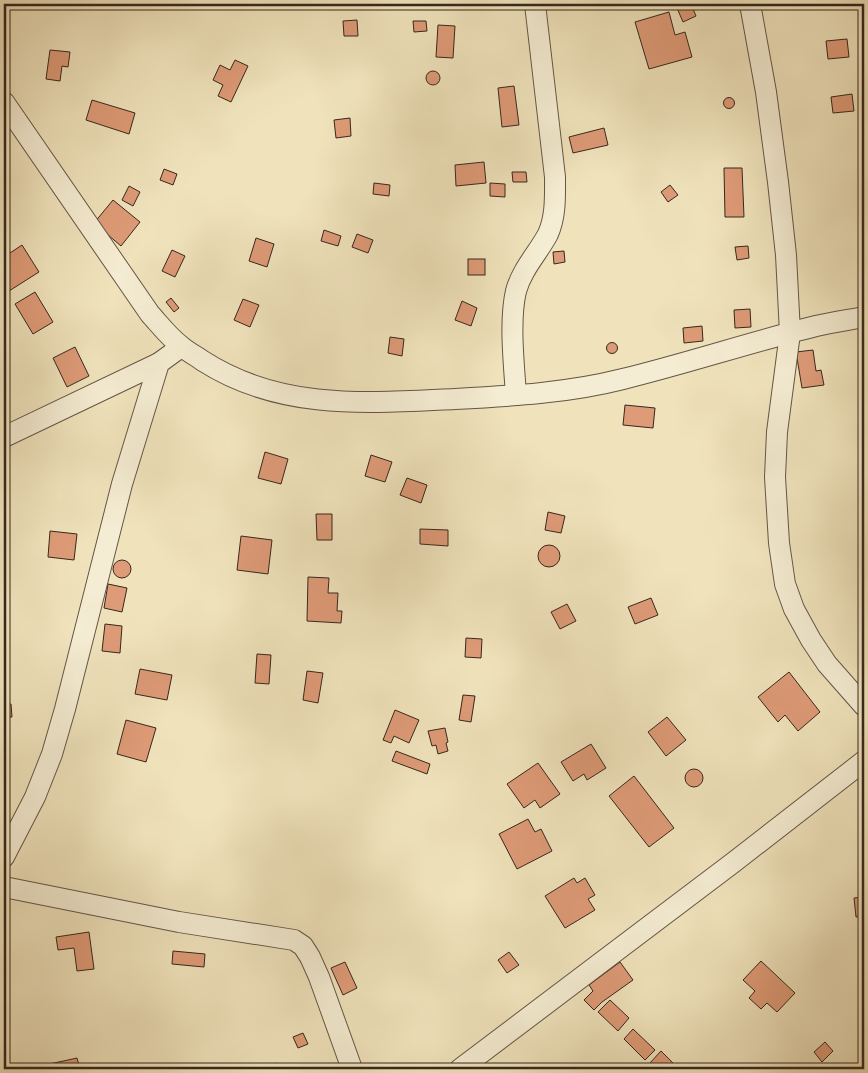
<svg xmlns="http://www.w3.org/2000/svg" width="868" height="1073" viewBox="0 0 868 1073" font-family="'IM FELL English',serif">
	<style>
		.building { fill: #de9b77; stroke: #36271e }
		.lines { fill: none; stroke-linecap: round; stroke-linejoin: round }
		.minor-casing { stroke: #645646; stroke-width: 22 }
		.minor { stroke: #f5edd3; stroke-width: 20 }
	</style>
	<rect width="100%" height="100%" fill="#f0e3bc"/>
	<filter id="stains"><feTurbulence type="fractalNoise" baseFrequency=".004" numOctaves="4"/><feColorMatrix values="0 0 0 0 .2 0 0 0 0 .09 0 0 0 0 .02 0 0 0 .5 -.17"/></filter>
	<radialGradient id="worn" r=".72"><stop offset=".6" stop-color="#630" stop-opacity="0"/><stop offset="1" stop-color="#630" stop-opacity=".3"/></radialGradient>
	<g class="building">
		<path d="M636 4H652L648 7 642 8Z"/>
		<path d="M687 4H691L696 16 683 22 677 8Z"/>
		<path d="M783 4H813V8L783 7Z"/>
		<path d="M669 12 675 35 685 32 692 57 649 69 635 22Z"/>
		<path d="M357 20 358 36H344L343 21Z"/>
		<path d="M413 21H426L427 31 414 32Z"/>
		<path d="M438 25 455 26 453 58 436 57Z"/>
		<path d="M847 39 849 57 828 59 826 41Z"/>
		<path d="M50 50 70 52 68 67 62 66 60 81 46 79Z"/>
		<path d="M235 60 248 66 231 102 218 96 223 85 213 80 220 65 230 70Z"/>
		<circle cx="433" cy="78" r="7"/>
		<path d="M514 86 519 125 502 127 498 88Z"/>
		<path d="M852 94 854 111 833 113 831 97Z"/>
		<circle cx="729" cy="103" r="5.5"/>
		<path d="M92 100 135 113 129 134 86 120Z"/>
		<path d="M350 118 351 136 336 138 334 120Z"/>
		<path d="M604 128 608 145 573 153 569 137Z"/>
		<path d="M484 162 486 183 456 186 455 165Z"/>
		<path d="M724 168H742L744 217H725Z"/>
		<path d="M164 169 177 174 173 185 160 180Z"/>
		<path d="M512 172H526L527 182H513Z"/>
		<path d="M374 183 390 185 389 196 373 194Z"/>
		<path d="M490 183 505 184V197L490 196Z"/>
		<path d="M670 185 678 195 668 202 661 192Z"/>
		<path d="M129 186 140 192 133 206 122 200Z"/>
		<path d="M113 200 140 222 121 246 94 223Z"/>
		<path d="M324 230 341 236 338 246 321 241Z"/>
		<path d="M357 234 373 240 368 253 352 247Z"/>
		<path d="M256 238 274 244 267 267 249 261Z"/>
		<path d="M22 245 39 272 9 291 4 282V257Z"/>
		<path d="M748 246 749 258 737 260 735 247Z"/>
		<path d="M172 250 185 256 175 277 162 271Z"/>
		<path d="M564 251 565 262 554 264 553 252Z"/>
		<rect x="468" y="259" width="17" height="16"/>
		<path d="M35 292 53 322 33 334 15 304Z"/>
		<path d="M171 298 179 308 174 312 166 302Z"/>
		<path d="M243 299 259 305 250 327 234 320Z"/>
		<path d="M462 301 477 308 471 326 455 320Z"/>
		<path d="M750 309 751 327 735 328 734 310Z"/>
		<path d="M702 326 703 341 684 343 683 328Z"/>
		<path d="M390 337 404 339 402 356 388 353Z"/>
		<circle cx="612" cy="348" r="5.5"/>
		<path d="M75 347 89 376 67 387 53 358Z"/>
		<path d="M813 350 816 371 821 370 824 385 802 388 796 352Z"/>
		<path d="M625 405 655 408 653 428 623 425Z"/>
		<path d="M265 452 288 459 281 484 258 478Z"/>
		<path d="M371 455 392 462 385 482 365 476Z"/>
		<path d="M407 478 427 485 421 503 400 495Z"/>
		<path d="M548 512 565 516 561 533 545 530Z"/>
		<path d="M316 514H332V540H317Z"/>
		<path d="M420 529 448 530V546L420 544Z"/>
		<path d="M50 531 77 534 74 560 48 557Z"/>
		<path d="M241 536 272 540 268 574 237 570Z"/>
		<circle cx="549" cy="556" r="11"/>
		<circle cx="122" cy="569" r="9"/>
		<path d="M308 577 329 578 328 593H338L337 611H342L341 623 307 621Z"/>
		<path d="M108 584 127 588 122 612 104 608Z"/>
		<path d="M651 598 658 615 635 624 628 607Z"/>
		<path d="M567 604 576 621 560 629 551 612Z"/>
		<path d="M105 624 122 626 120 653 102 651Z"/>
		<path d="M466 638 482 639 481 658 465 657Z"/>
		<path d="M257 654 271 655 269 684 255 683Z"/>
		<path d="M140 669 172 675 167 700 135 694Z"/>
		<path d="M307 671 323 673 318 703 303 700Z"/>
		<path d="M789 672 820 712 798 731 785 715 778 722 758 697Z"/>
		<path d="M463 695 475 696 471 722 459 720Z"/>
		<path d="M4 704H11L12 717H4Z"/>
		<path d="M395 710 419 720 409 743 394 736 391 743 383 740Z"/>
		<path d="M667 717 686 740 666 756 648 732Z"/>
		<path d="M126 720 156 728 146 762 117 754Z"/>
		<path d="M445 728 448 742 446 743 448 751 438 754 436 745 432 746 428 731Z"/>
		<path d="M591 744 606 768 587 780 584 774 573 781 561 762Z"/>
		<path d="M396 751 430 764 427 774 392 761Z"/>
		<path d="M538 763 560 794 540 808 535 800 524 808 507 784Z"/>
		<circle cx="694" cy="778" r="9"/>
		<path d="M634 776 674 828 649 847 609 796Z"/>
		<path d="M528 819 535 832 541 829 552 851 517 869 499 834Z"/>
		<path d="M574 878 577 883 585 878 595 895 588 899 595 910 565 928 545 896Z"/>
		<path d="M864 897V916L856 917 854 898Z"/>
		<path d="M89 932 94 969 77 971 74 948 58 950 56 937Z"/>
		<path d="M173 951 205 954 204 967 172 964Z"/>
		<path d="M509 952 519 965 507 973 498 960Z"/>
		<path d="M761 961 795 993 777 1012 767 1003 761 1009 749 998 755 991 743 980Z"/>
		<path d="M345 962 357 988 343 995 331 968Z"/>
		<path d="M620 962 633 980 602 1002 594 1010 584 1000 593 991 589 985Z"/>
		<path d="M610 1000 629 1018 618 1031 598 1012Z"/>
		<path d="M633 1029 655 1050 645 1060 624 1039Z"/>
		<path d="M303 1033 308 1044 298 1048 293 1037Z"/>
		<path d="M825 1042 833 1051 822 1062 814 1052Z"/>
		<path d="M661 1051 679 1069H655L649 1064Z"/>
		<path d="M77 1058 80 1069H45V1065Z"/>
		<path d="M276 1063 279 1069H262Z"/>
	</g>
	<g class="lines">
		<defs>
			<g id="minor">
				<path d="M750 4 766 92 778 182 786 255 790 333 777 432 775 477 779 543 785 584 794 609 811 640 827 664 864 706"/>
				<path d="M4 102 150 314C160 325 169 337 181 346 188 352 196 356 203 361 281 411 368 403 455 399 512 396 568 393 623 379 688 363 751 342 816 326 832 322 848 320 864 317"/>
				<path d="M516 395C514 364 509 321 516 291 522 269 538 253 548 234 556 216 555 196 555 177L535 4"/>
				<path d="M4 437 159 363"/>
				<path d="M4 857 35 797 52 754 65 709 122 484 159 363 181 347"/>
				<path d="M4 887 179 922 294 940 303 946 310 957 319 977 352 1069"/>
				<path d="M460 1069 734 862 864 761"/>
			</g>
		</defs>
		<use href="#minor" class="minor-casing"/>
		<use href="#minor" class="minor"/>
	</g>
	<rect width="868" height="1073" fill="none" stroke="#f0e3bc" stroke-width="20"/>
	<rect x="5" y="5" width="858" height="1063" fill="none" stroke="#36271e" stroke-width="2.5"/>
	<rect x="10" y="10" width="848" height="1053" fill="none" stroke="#36271e"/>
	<rect width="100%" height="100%" filter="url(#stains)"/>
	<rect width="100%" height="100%" fill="url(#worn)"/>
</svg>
